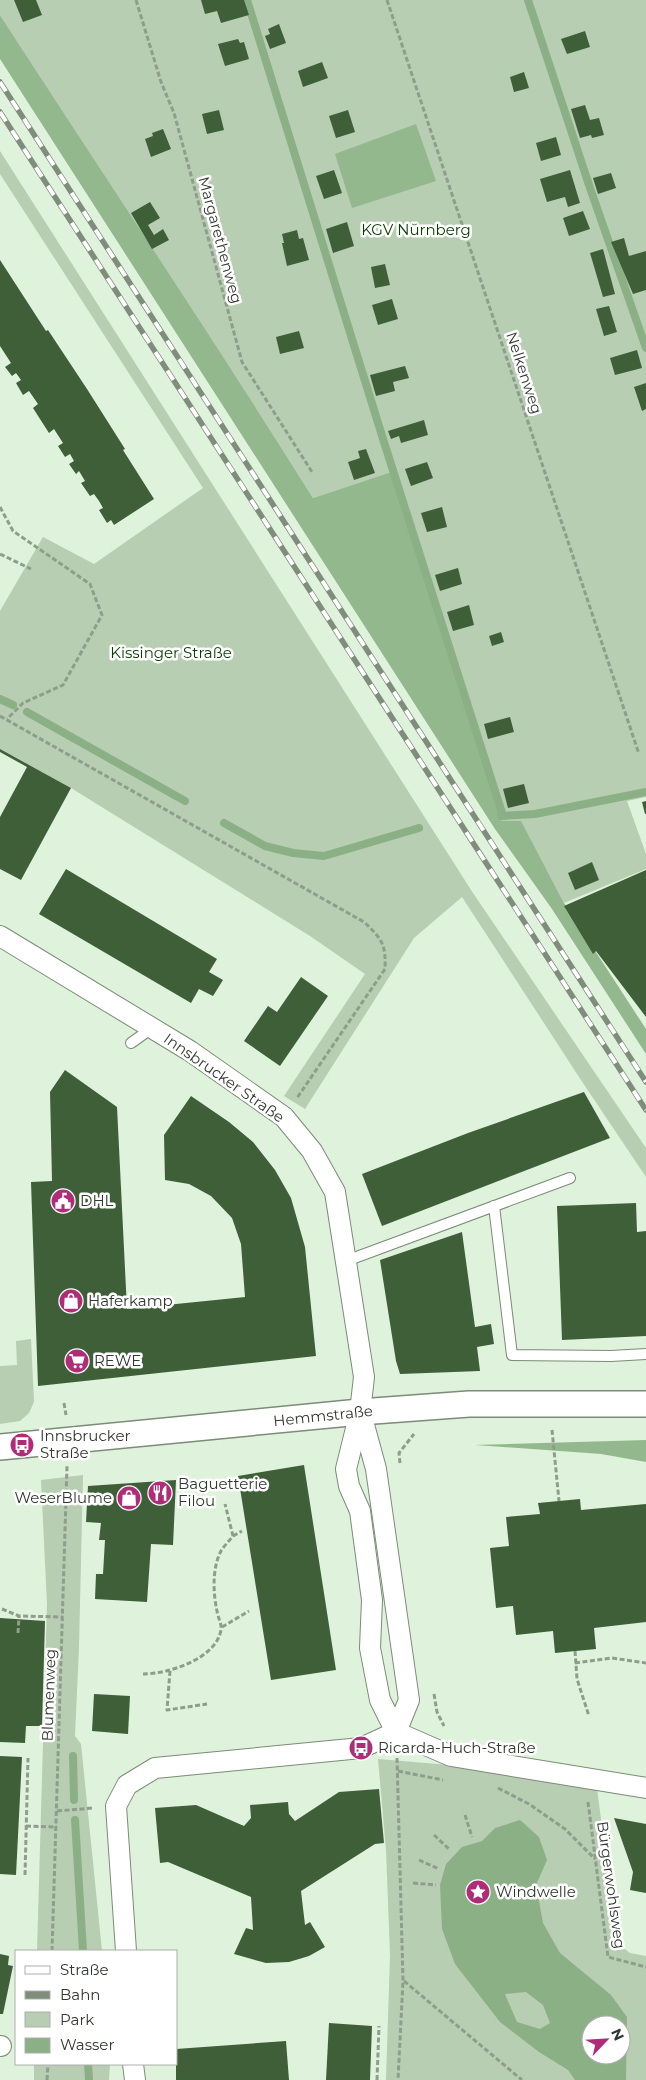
<svg xmlns="http://www.w3.org/2000/svg" width="646" height="2080" viewBox="0 0 646 2080" font-family="Montserrat,sans-serif">
	<style>
		.green { fill: #b7ceb2; fill-rule: evenodd }
		.forest { fill: #94b88e }
		.water { fill: #8cb086; fill-rule: evenodd }
		.lines { fill: none; stroke-linecap: round; stroke-linejoin: round }
		.stream { stroke: #8cb086; stroke-width: 8 }
		.building { fill: #3f5f39 }
		.service-casing { stroke: #7b8c77; stroke-width: 12 }
		.minor-casing { stroke: #7b8c77; stroke-width: 22 }
		.tertiary-casing { stroke: #7b8c77; stroke-width: 28 }
		.path { stroke: #8f9d8c; stroke-width: 3; stroke-dasharray: 5 2.5; stroke-linecap: butt }
		.service { stroke: #fff; stroke-width: 10 }
		.minor { stroke: #fff; stroke-width: 20 }
		.tertiary { stroke: #fff; stroke-width: 25 }
		.rail-casing { stroke: #808d7d; stroke-width: 5.5 }
		.rail { stroke: #fff; stroke-width: 4; stroke-dasharray: 11; stroke-linecap: butt }
		.labels { text-anchor: middle; stroke-width: 5; stroke-linejoin: round; paint-order: stroke }
		.park-label { font-size: 15px; fill: #093c00; stroke: #fff }
		.street-label { font-size: 15px; fill: #30382f; stroke: #fff }
		.poi-label { font-size: 15px; fill: #30382f; stroke: #fff; text-anchor: start }
	</style>
	<rect width="100%" height="100%" fill="#dff2db"/>
	<g class="green">
		<path d="M0 0H646V797L627 801 646 854V869L564 903 521 822 502 821 494 790 391 472 313 498C211 336 104 176 0 15Z"/>
		<path d="M0 151 473 893 646 1148V1177L581 1080 462 897 414 938 305 1109 284 1096 365 974 310 936 71 788 0 749V611L43 537 94 564 203 488 0 174Z"/>
		<path d="M31 1339 34 1402 29 1413 20 1421 0 1424V1366L17 1365 16 1341Z"/>
		<path d="M83 1475 79 1647 75 1736 81 1744 102 1951H37L47 1604 41 1480Z"/>
		<path d="M378 1759 473 1767 597 1788 617 1943 630 1953 646 1956V2080H386L390 1955 386 1850ZM591 2025H621V2055H591Z"/>
		<path d="M34 2064H110L109 2080H34Z"/>
	</g>
	<g class="forest">
		<path d="M0 15C104 176 211 335 313 498L391 472 494 790 502 821H521L564 903 646 1029V1054L552 909 495 829 0 59Z"/>
		<path d="M416 124 436 181 352 208 335 154Z"/>
		<path d="M646 1440V1462L601 1454 475 1445Z"/>
	</g>
	<path class="water" d="M520 1820 539 1837 547 1860 536 1885 543 1923 560 1953 611 1995 627 2017 626 2080H575L568 2070 539 2052 500 2022 455 1964 442 1929 440 1885 446 1864 462 1847 482 1841 495 1828ZM526 1992 543 2005 550 2023 540 2029 517 2022 505 1994ZM591 2025H621V2055H591Z"/>
	<g class="lines">
		<g class="stream">
			<path d="M247 0 383 439 503 816"/>
			<path d="M528 0 590 188 646 348"/>
			<path d="M0 699 13 705"/>
			<path d="M27 712 185 801"/>
			<path d="M501 816 535 814 646 792"/>
			<path d="M224 823 265 846 293 853 324 856 419 828"/>
			<path d="M73 1756 74 1800"/>
			<path d="M75 1820 83 1951"/>
			<path d="M88 2064 89 2080"/>
		</g>
	</g>
	<g class="building">
		<path d="M14 0H36L42 15 23 22Z"/>
		<path d="M201 0H244L249 15 221 23 217 11 205 14Z"/>
		<path d="M279 24 286 43 270 49 265 36 270 34 268 29Z"/>
		<path d="M585 31 590 47 567 54 561 39Z"/>
		<path d="M238 39 240 43 244 42 249 59 225 66 218 44Z"/>
		<path d="M322 62 328 78 303 87 298 71Z"/>
		<path d="M524 72 529 88 514 92 510 77Z"/>
		<path d="M585 105 590 120 599 118 604 135 592 138 591 135 580 138 571 109Z"/>
		<path d="M219 110 224 130 207 134 202 114Z"/>
		<path d="M348 110 355 132 336 138 329 116Z"/>
		<path d="M163 129 171 149 151 157 145 139 153 136 152 133Z"/>
		<path d="M556 137 561 155 541 161 536 143Z"/>
		<path d="M334 170 342 193 324 199 316 176Z"/>
		<path d="M570 170 580 203 568 207 565 197 547 202 540 179Z"/>
		<path d="M611 173 616 188 598 194 593 178Z"/>
		<path d="M150 202 160 218 148 225 154 235 163 229 169 240 152 249 131 213Z"/>
		<path d="M583 211 590 229 569 236 563 218Z"/>
		<path d="M347 222 354 246 333 253 326 229Z"/>
		<path d="M297 230 299 239 303 238 309 260 287 266 282 243H284L282 234Z"/>
		<path d="M624 238 629 256 646 251V290L633 294 611 242Z"/>
		<path d="M603 249 615 294 603 297 590 253Z"/>
		<path d="M0 260 46 331 48 330 87 389 125 449 123 450 154 499 114 525 111 520 107 523 99 510 103 508 99 501 94 494 90 496 81 483 85 481 79 471 76 474 69 464 74 461 70 454 65 457 58 446 63 443 54 429 49 433 40 419 33 408 38 404 29 391 23 395 16 383 21 380 16 373 12 376 5 367 11 363 0 346Z"/>
		<path d="M385 264 390 285 375 288 371 267Z"/>
		<path d="M392 299 398 319 378 325 372 305Z"/>
		<path d="M609 306 617 332 604 336 596 309Z"/>
		<path d="M299 331 304 348 280 354 276 337Z"/>
		<path d="M637 350 642 368 615 375 610 358Z"/>
		<path d="M405 366 409 378 393 382 395 391 376 396 370 375Z"/>
		<path d="M646 383V409L642 411 634 387Z"/>
		<path d="M424 420 428 435 401 443 399 436 391 439 388 431Z"/>
		<path d="M366 449 375 473 354 480 348 462 360 458 358 451Z"/>
		<path d="M427 462 433 478 411 486 405 469Z"/>
		<path d="M442 507 447 527 427 532 421 513Z"/>
		<path d="M458 568 462 584 440 591 435 575Z"/>
		<path d="M469 605 474 625 453 631 447 612Z"/>
		<path d="M501 632 504 642 492 646 489 636Z"/>
		<path d="M510 717 514 732 488 739 484 724Z"/>
		<path d="M0 749 71 788 21 880 0 869V817L27 767 0 752Z"/>
		<path d="M524 784 529 803 508 808 503 789Z"/>
		<path d="M646 801V814H645L642 802Z"/>
		<path d="M592 862 599 880 575 890 568 873Z"/>
		<path d="M66 869 217 959 209 972 223 980 213 996 199 989 191 1003 39 914Z"/>
		<path d="M646 870V1017L596 951 593 954 564 906Z"/>
		<path d="M301 977 328 996 280 1066 244 1041 268 1006 277 1012Z"/>
		<path d="M65 1070 117 1107 127 1309 245 1297 241 1244 232 1218 211 1196 189 1184 165 1180 164 1135 191 1096 229 1122 253 1142 275 1170 291 1198 305 1247 316 1356 38 1386 31 1182 52 1181 50 1092Z"/>
		<path d="M584 1092 610 1138 382 1226 362 1174 468 1133Z"/>
		<path d="M636 1203 637 1232 646 1231V1336L562 1340 557 1206Z"/>
		<path d="M462 1232 475 1327 491 1324 494 1344 477 1347 480 1371 400 1374 396 1361 380 1260Z"/>
		<path d="M304 1465 336 1670 271 1680 238 1476Z"/>
		<path d="M176 1480 173 1545 151 1544 147 1602 95 1599 96 1574H103L105 1540H99L101 1523 86 1522 88 1486Z"/>
		<path d="M580 1499 581 1510 646 1504V1622L594 1628 596 1649 555 1653 553 1631 516 1635 513 1606 496 1608 490 1548 509 1546 506 1517 540 1514 538 1503Z"/>
		<path d="M0 1618 45 1621 42 1726H26L25 1743 0 1742Z"/>
		<path d="M94 1694 130 1696 128 1734 92 1731Z"/>
		<path d="M0 1756 22 1757 16 1875 0 1874Z"/>
		<path d="M379 1789 384 1843 375 1844 301 1891 305 1925 310 1922 325 1947 309 1956 289 1962 266 1963 234 1954 246 1928 253 1930 251 1897 168 1862 160 1863 155 1808 196 1805 244 1826 251 1818 250 1805 288 1802 289 1814 295 1821 339 1792Z"/>
		<path d="M614 1818 646 1824V1893L630 1890 633 1872Z"/>
		<path d="M0 1954 9 1956 8 1965 13 1966 3 2014H0Z"/>
		<path d="M329 2023 372 2026 370 2080H326Z"/>
		<path d="M286 2041 289 2080H176V2049Z"/>
	</g>
	<g class="lines">
		<defs>
			<g id="service">
				<path d="M131 1043 152 1028"/>
				<path d="M494 1206 512 1355 611 1356 646 1354"/>
				<path d="M346 1261 570 1178"/>
			</g>
			<g id="minor">
				<path d="M0 936 190 1051 284 1117 312 1151 335 1192 364 1377 360 1412 346 1469 349 1486 360 1511 372 1600 370 1648 380 1700 396 1732"/>
				<path d="M396 1732 451 1756 646 1788"/>
				<path d="M126 1951 116 1806 127 1785 155 1768 361 1748 396 1732 409 1700 376 1469 361 1414"/>
				<path d="M0 2046H1"/>
				<path d="M133 2064 135 2080"/>
			</g>
			<path id="tertiary" d="M0 1447 360 1412 469 1404H646"/>
		</defs>
		<use href="#service" class="service-casing"/>
		<use href="#minor" class="minor-casing"/>
		<use href="#tertiary" class="tertiary-casing"/>
		<g class="path">
			<path d="M136 0 161 82 174 113 242 362 312 472"/>
			<path d="M387 0 639 754"/>
			<path d="M0 507 13 531 90 584 102 615 63 685 23 703 7 719"/>
			<path d="M0 554 31 569"/>
			<path d="M0 716 364 922C382 939 386 944 385 969L297 1098"/>
			<path d="M64 1403 66 1415"/>
			<path d="M552 1430 559 1501"/>
			<path d="M400 1463 399 1453 414 1434"/>
			<path d="M233 1536 242 1531"/>
			<path d="M2 1609 19 1616 63 1617"/>
			<path d="M222 1627 249 1611"/>
			<path d="M18 1633 19 1616"/>
			<path d="M575 1651 577 1679 589 1716"/>
			<path d="M575 1663 612 1658 646 1663"/>
			<path d="M170 1671 167 1710 207 1704"/>
			<path d="M143 1674C168 1674 216 1659 221 1630 222 1624 218 1618 217 1611 213 1593 212 1568 221 1551 224 1546 229 1541 233 1536L225 1504"/>
			<path d="M434 1694 437 1712 444 1726"/>
			<path d="M397 1758 403 1981 398 2080"/>
			<path d="M398 1771 443 1780"/>
			<path d="M498 1788 529 1804 565 1829 595 1859"/>
			<path d="M588 1802 608 1957 646 1967"/>
			<path d="M57 1811 93 1808"/>
			<path d="M465 1815 472 1837"/>
			<path d="M26 1826 57 1827"/>
			<path d="M434 1835 450 1850"/>
			<path d="M419 1860 439 1869"/>
			<path d="M25 1875 28 1758"/>
			<path d="M413 1883 436 1885"/>
			<path d="M52 1951 67 1466"/>
			<path d="M404 1981 522 2080"/>
			<path d="M47 2080 48 2064"/>
			<path d="M377 2080 379 2026"/>
		</g>
		<use href="#service" class="service"/>
		<use href="#minor" class="minor"/>
		<use href="#tertiary" class="tertiary"/>
		<defs>
			<g id="rail">
				<path d="M0 82 646 1082"/>
				<path d="M0 112 646 1110"/>
			</g>
		</defs>
		<use href="#rail" class="rail-casing"/>
		<use href="#rail" class="rail"/>
	</g>
	<defs>
		<symbol id="civic-disc" viewBox="-11 -11 22 22"><circle r="9.5" fill="#af2d77" stroke="#fff"/><path d="M-.6-6.5H3V-4.5H.6V-3L4-1V1h2V6H-6V1h2V-1L-.6-3ZM-1.2 2.5V6h2.4V2.5Z" fill="#fff"/></symbol>
		<symbol id="shop-disc" viewBox="-11 -11 22 22"><circle r="9.5" fill="#af2d77" stroke="#fff"/><path d="M-5-2.5h2.3a2.7 3.5 0 0 1 5.4 0H5L5.5 6h-11ZM-1.5-2.5h3a1.5 2.3 0 0 0-3 0Z" fill="#fff"/></symbol>
		<symbol id="supermarket-disc" viewBox="-11 -11 22 22"><circle r="9.5" fill="#af2d77" stroke="#fff"/><path d="M-6-5.5h2.5l.6 2H6L4.5 2H-2.5L-4.4-4H-6ZM-1.5 3.2a1.3 1.3 0 1 0 .1 0ZM3 3.2a1.3 1.3 0 1 0 .1 0Z" fill="#fff"/></symbol>
		<symbol id="bus-disc" viewBox="-11 -11 22 22"><circle r="9.5" fill="#af2d77" stroke="#fff"/><path d="M-5-6H5V4H4V6H2V4H-2V6H-4V4H-5ZM-3.5-4V0h7V-4ZM-3.5 1.2v1.5H-2V1.2ZM2 1.2v1.5H3.5V1.2Z" fill="#fff"/></symbol>
		<symbol id="restaurant-disc" viewBox="-11 -11 22 22"><circle r="9.5" fill="#af2d77" stroke="#fff"/><path d="M-5-6h1v4h1v-4h1v4h1v-4h1v5L-1.5 .5V6h-2V.5L-5-1ZM5-6V6H3V1.5H1.5Q1.5-4 5-6Z" fill="#fff"/></symbol>
		<symbol id="sight-disc" viewBox="-11 -11 22 22"><circle r="9.5" fill="#af2d77" stroke="#fff"/><path d="M0-6L1.8-2.2L6-1.7L2.9 1.2L3.7 5.4L0 3.3L-3.7 5.4L-2.9 1.2L-6-1.7L-1.8-2.2Z" fill="#fff"/></symbol>
	</defs>
	<g fill-rule="evenodd">
		<use href="#civic-disc" x="49" y="1187" width="28" height="28"/>
		<use href="#shop-disc" x="57" y="1287" width="28" height="28"/>
		<use href="#supermarket-disc" x="63" y="1347" width="28" height="28"/>
		<use href="#bus-disc" x="8" y="1431" width="28" height="28"/>
		<use href="#restaurant-disc" x="146" y="1479" width="28" height="28"/>
		<use href="#shop-disc" x="115" y="1484" width="28" height="28"/>
		<use href="#bus-disc" x="347" y="1734" width="28" height="28"/>
		<use href="#sight-disc" x="464" y="1878" width="28" height="28"/>
	</g>
	<g class="labels">
		<g class="park-label">
			<text x="416" y="235">KGV Nürnberg</text>
			<text x="171" y="658">Kissinger Straße</text>
		</g>
		<g class="street-label">
			<text transform="translate(220 240) rotate(75)" y="5">Margarethenweg</text>
			<text transform="translate(524 373) rotate(72)" y="5">Nelkenweg</text>
			<text transform="translate(224 1078) rotate(35)" y="5">Innsbrucker Straße</text>
			<text transform="translate(323 1416) rotate(-6)" y="5">Hemmstraße</text>
			<text transform="translate(49 1695) rotate(-88)" y="5">Blumenweg</text>
			<text transform="translate(611 1885) rotate(82)" y="5">Bürgerwohlsweg</text>
		</g>
		<g class="poi-label">
			<text x="80" y="1206">DHL</text>
			<text x="88" y="1306">Haferkamp</text>
			<text x="94" y="1366">REWE</text>
			<text x="40" y="1441">Innsbrucker<tspan x="40" dy="17">Straße</tspan></text>
			<text x="178" y="1489">Baguetterie<tspan x="178" dy="17">Filou</tspan></text>
			<text x="112" y="1503" text-anchor="end">WeserBlume</text>
			<text x="378" y="1753">Ricarda-Huch-Straße</text>
			<text x="496" y="1897">Windwelle</text>
		</g>
	</g>
	<rect x="15" y="1950" width="162" height="115" fill="#ffffff" stroke="#acafac"/>
	<rect x="25" y="1966" width="25" height="8" fill="#ffffff" stroke="#acafac"/>
	<text x="60" y="1975" font-size="15" fill="#30382f">Straße</text>
	<rect x="25" y="1991" width="25" height="8" fill="#808d7d" stroke="#acafac"/>
	<text x="60" y="2000" font-size="15" fill="#30382f">Bahn</text>
	<rect x="25" y="2012" width="25" height="15" fill="#b7ceb2" stroke="#acafac"/>
	<text x="60" y="2025" font-size="15" fill="#30382f">Park</text>
	<rect x="25" y="2038" width="25" height="15" fill="#8cb086" stroke="#acafac"/>
	<text x="60" y="2050" font-size="15" fill="#30382f">Wasser</text>
	<g transform="translate(606 2040) rotate(65)"><circle r="24" fill="#ffffff" stroke="#acafac"/>
	<path d="M0-4L9 19L0 12L-9 19Z" fill="#af2d77"/>
	<text y="-8" font-size="14" font-weight="bold" text-anchor="middle" fill="#30382f">N</text>
	</g>
</svg>
